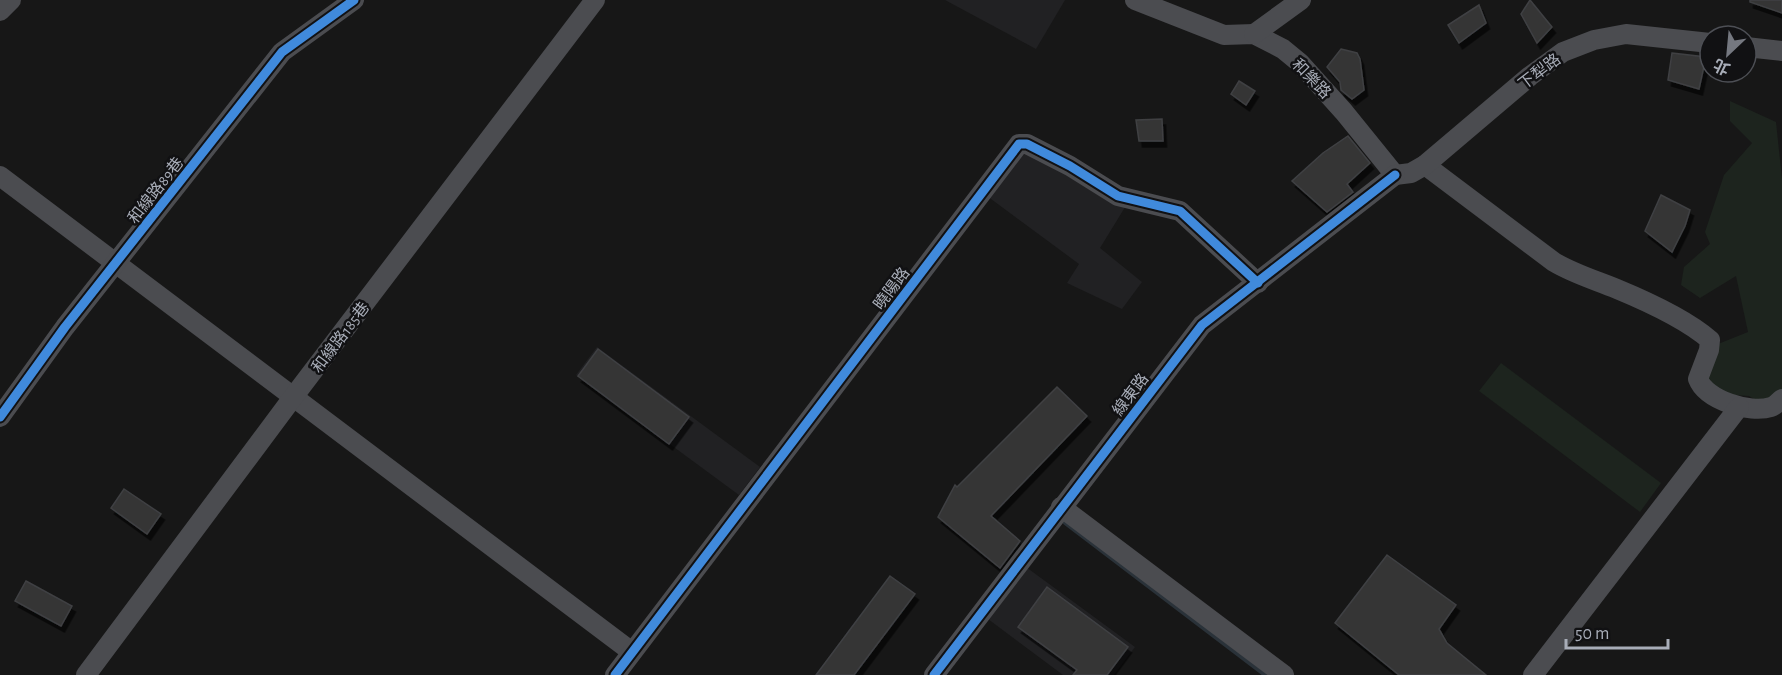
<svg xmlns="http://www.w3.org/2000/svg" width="1782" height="675" viewBox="0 0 1782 675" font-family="'Alegreya Sans','Noto Sans TC',sans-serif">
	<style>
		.built { fill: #212123 }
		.green { fill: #1d241e }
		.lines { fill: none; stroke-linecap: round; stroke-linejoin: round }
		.stream { stroke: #2a3239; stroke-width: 4 }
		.building { fill: #353536; stroke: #3f4043; stroke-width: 1.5; filter: url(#shadow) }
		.minor { stroke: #4b4c50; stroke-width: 20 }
		.cycleway-casing { stroke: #111113; stroke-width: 13 }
		.cycleway { stroke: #408adc; stroke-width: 9 }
		.labels { text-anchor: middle; stroke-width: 5; stroke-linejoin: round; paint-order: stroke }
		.street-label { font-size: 16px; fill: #a8adb8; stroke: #111113 }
	</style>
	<defs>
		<filter id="shadow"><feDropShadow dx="3.5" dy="6" stdDeviation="0" flood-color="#0009"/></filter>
	</defs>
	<rect width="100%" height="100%" fill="#171717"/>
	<g class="built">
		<path d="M945 0H1065L1036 49Z"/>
		<path d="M1027 144 1127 204 1100 248 1142 282 1122 309 1067 283 1079 264 987 196Z"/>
		<path d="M597 347 760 467 739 495 576 375Z"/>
		<path d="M1026 567 1135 647 1114 675H1063L988 619Z"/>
	</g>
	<g class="green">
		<path d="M1730 101 1776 122 1782 179V403L1765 406 1749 396 1719 394 1703 383 1718 344 1748 332 1736 276 1700 298 1681 285 1684 267 1710 244 1705 232 1724 175 1752 143 1730 121Z"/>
		<path d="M1501 363 1661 483 1640 512 1479 391Z"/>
	</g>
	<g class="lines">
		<path class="stream" d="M1065 523 1265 675"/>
	</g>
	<g class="building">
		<path d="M1530 0 1552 27 1537 43 1521 14Z"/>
		<path d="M1750 0H1782V13L1750 2Z"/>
		<path d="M1479 5 1486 23 1459 43 1448 25Z"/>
		<path d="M1341 49 1357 53 1360 59 1364 90 1352 99 1341 90 1340 82 1327 67Z"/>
		<path d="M1672 53 1706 57 1699 89 1668 80Z"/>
		<path d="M1239 81 1255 91 1246 105 1231 94Z"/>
		<path d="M1162 119 1163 141H1139L1136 120Z"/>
		<path d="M1348 136 1370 163 1347 184 1353 192 1327 212 1292 181 1323 153Z"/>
		<path d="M1661 195 1690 210 1685 226 1672 252 1645 231Z"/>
		<path d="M598 349 689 417 669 444 578 376Z"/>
		<path d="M1057 387 1087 416 991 516 1020 541 1000 568 938 517 955 485 957 487Z"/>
		<path d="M124 489 161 514 147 534 111 508Z"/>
		<path d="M1387 555 1456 605 1439 629 1447 643 1486 675H1399L1335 623Z"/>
		<path d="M890 576 915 594 854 675H816Z"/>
		<path d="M26 581 72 606 61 626 15 601Z"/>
		<path d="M1047 587 1128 647 1107 675H1073L1077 670 1018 627Z"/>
	</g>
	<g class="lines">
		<g class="minor">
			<path d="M1135 0 1224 35 1254 34 1283 49 1300 63 1344 112 1395 175"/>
			<path d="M0 11 11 0"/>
			<path d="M1254 34 1301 0"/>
			<path d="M1746 47 1782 51"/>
			<path d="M1425 165 1554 262C1574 274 1595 280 1617 289 1646 301 1687 320 1710 340L1709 350 1698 379C1706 400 1750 414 1771 407 1775 406 1778 402 1782 399"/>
			<path d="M1395 175 1411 173 1425 165 1530 76 1563 52 1594 40 1626 34 1710 43"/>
			<path d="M0 176 632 652"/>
			<path d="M0 417 65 327 282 52 354 0"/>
			<path d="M1061 507 1284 675"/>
			<path d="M86 675 294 396 595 0"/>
			<path d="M615 675 1019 144H1027L1070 166 1118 196 1180 211 1258 283"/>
			<path d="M934 675 1202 325 1395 175"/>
			<path d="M1533 675 1739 407"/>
		</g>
		<defs>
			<g id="cycleway">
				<path d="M0 417 65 327 282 52 354 0"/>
				<path d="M615 675 1019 144H1027L1070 166 1118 196 1180 211 1258 283"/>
				<path d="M934 675 1202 325 1395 175"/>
			</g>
		</defs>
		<use href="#cycleway" class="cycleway-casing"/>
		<use href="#cycleway" class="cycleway"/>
	</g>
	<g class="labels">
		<g class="street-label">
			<text transform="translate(1539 71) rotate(-37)" y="6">下犁路</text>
			<text transform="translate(1312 78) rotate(46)" y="6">和樂路</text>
			<text transform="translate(155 190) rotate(-52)" y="6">和線路89巷</text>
			<text transform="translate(891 288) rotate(-53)" y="6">曉陽路</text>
			<text transform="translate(340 337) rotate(-53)" y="6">和線路185巷</text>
			<text transform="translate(1130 394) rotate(-53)" y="6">線東路</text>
		</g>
	</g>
	<g transform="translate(1728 54) rotate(206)"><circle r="28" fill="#111113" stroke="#4d4f55" stroke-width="1.5"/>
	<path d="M0-4.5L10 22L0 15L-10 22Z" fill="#757880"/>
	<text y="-9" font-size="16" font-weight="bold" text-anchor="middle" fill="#a8adb8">北</text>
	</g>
	<path d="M1566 639v9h102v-9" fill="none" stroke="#a8adb8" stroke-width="3"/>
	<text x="1575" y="639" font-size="18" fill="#a8adb8" stroke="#111113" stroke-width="4.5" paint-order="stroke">50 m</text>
</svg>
